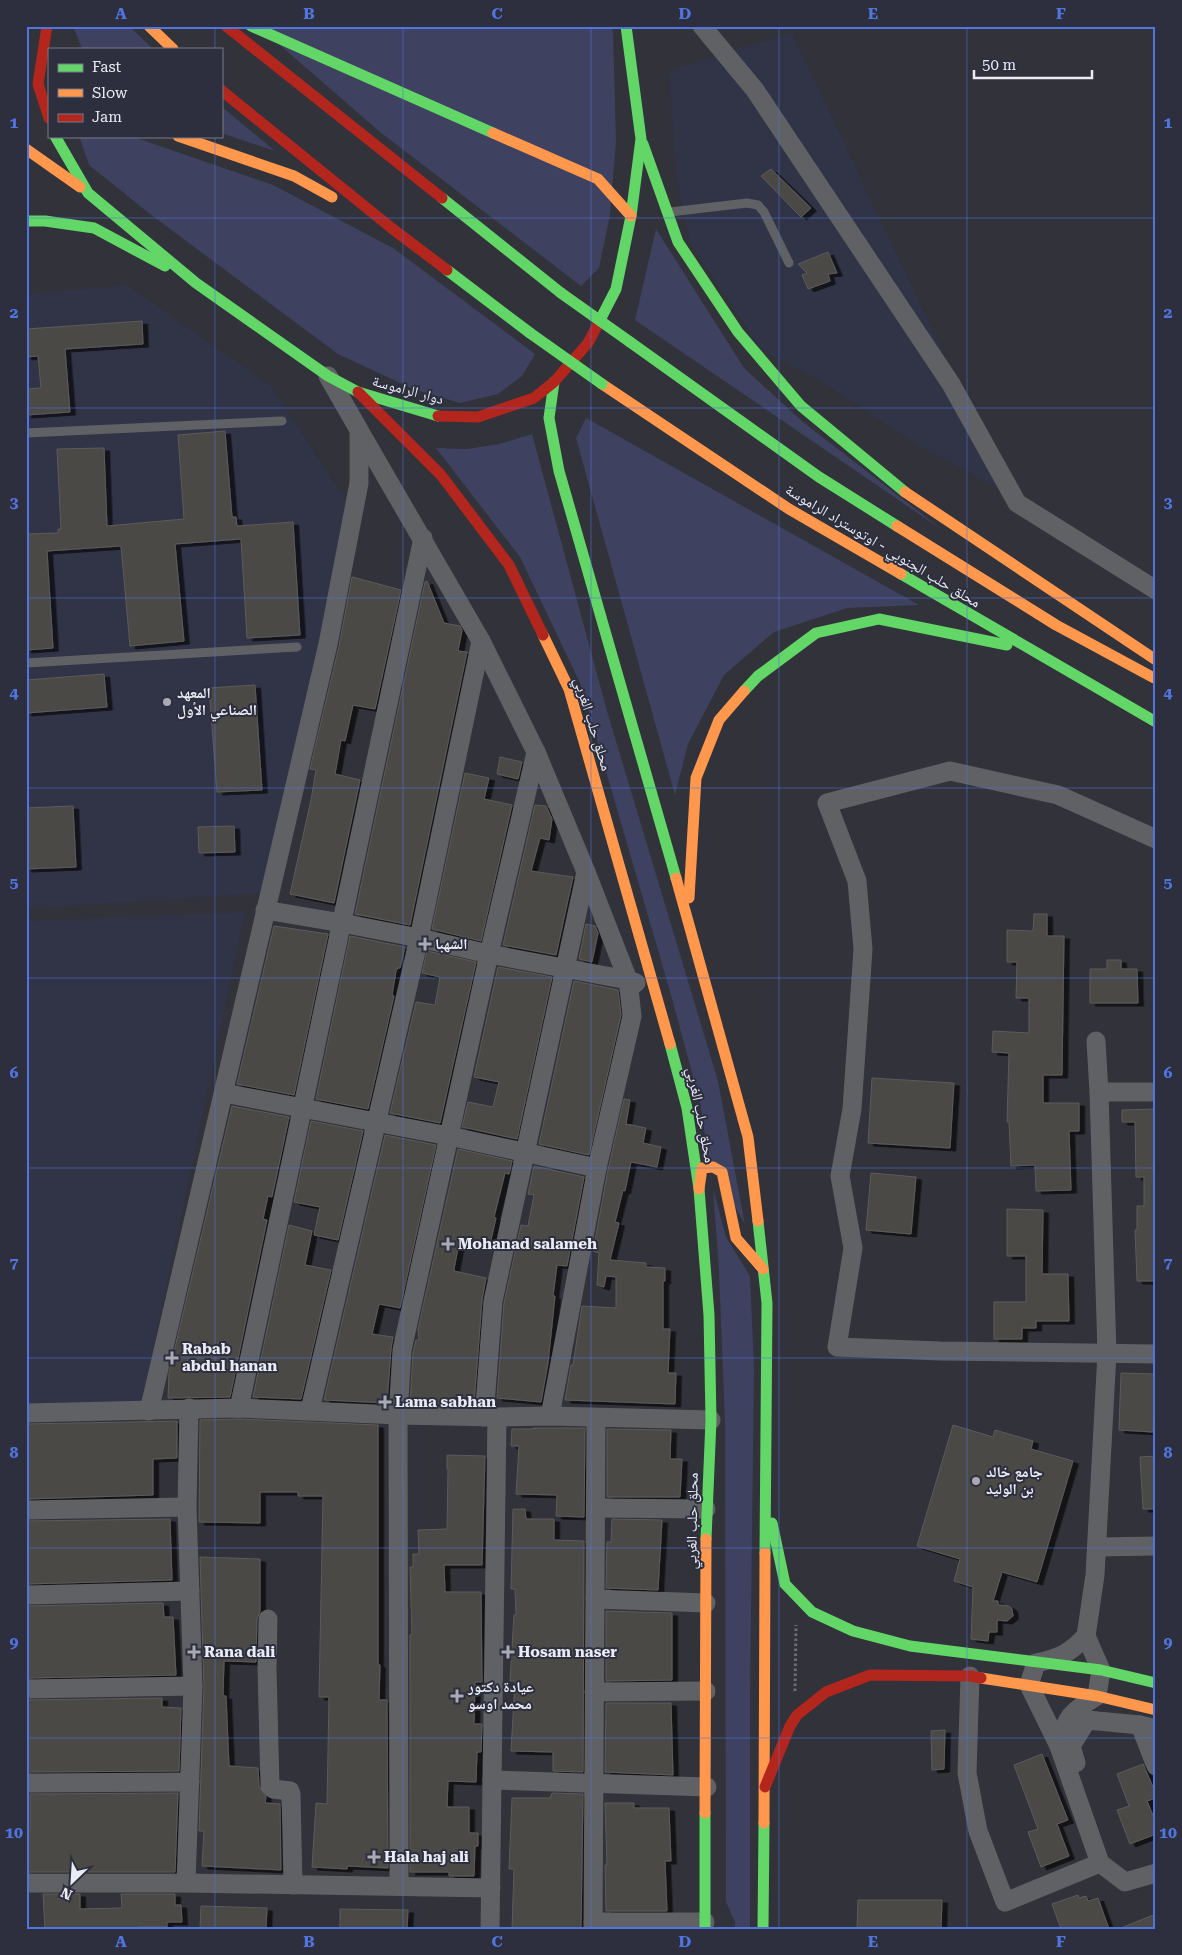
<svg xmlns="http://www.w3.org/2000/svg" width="1182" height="1955" viewBox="0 0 1182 1955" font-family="'Roboto Serif','Noto Naskh Arabic',serif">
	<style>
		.built { fill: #313446 }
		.green { fill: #3e4260 }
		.building { fill: #4c4845; stroke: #5c5b5b; filter: url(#shadow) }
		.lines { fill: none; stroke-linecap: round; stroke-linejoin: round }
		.path { stroke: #6f6f73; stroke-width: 3; stroke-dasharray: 2.5 2.5; stroke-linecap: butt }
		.lane { stroke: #606164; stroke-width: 9 }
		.street { stroke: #606164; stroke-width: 19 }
		.fast { stroke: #63d668; stroke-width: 11 }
		.slow { stroke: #ff974d; stroke-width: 11 }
		.jam { stroke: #b3261e; stroke-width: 11 }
		.fast-bridge { stroke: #63d668; stroke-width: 11 }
		.grid { fill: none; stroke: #5075df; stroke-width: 1; stroke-opacity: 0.55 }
		.poi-dot { fill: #a9aab4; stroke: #2d2f3e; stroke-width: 2 }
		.labels { text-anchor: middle; stroke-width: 4; stroke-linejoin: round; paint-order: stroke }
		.street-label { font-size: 15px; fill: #e9ebf5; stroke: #2d2f3e }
		.poi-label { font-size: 15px; font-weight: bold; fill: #e9ebf5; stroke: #2d2f3e; text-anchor: start }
		.neatline { fill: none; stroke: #5075df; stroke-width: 2 }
		.grid-label { font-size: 16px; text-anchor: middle; font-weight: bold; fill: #5075df }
	</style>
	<defs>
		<filter id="shadow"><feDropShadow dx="5.5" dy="3" stdDeviation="0" flood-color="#0009"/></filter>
	</defs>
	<rect width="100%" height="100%" fill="#31323a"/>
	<g class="built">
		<path d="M792 33 1010 494 923 448 822 382 762 350 690 243 676 174 669 70Z"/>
		<path d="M127 285 271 386 353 512 262 893 26 909V294Z"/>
		<path d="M245 912 142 1403 26 1406V921Z"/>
	</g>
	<g class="green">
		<path d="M73 26H129L153 49H82Z"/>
		<path d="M258 26H611L613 32 616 141 610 215 599 268 581 286 380 132Z"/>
		<path d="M221 106 275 151 221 133Z"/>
		<path d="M79 136H131L273 185 393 248 535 354 522 376 498 394 460 403 413 389 338 354 150 214 89 165Z"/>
		<path d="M656 229 744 368 803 422 944 531 635 320Z"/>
		<path d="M586 418 919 605 847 608 774 632 724 675 688 744 675 795 576 438Z"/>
		<path d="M532 434 607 711 718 1081 745 1225 708 1156 700 1102 671 995 581 685 520 557 436 448 467 449 499 444Z"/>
		<path d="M713 1189 726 1237 750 1276 754 1367 750 1699V1929H735V1922L726 1902 725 1423 719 1270Z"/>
	</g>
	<g class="building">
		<path d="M771 169 811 208 801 217 761 176Z"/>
		<path d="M828 252 837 273 828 274 830 281 808 289 802 275 807 273 798 264Z"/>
		<path d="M142 321 143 344 65 349 70 412 26 415V389L41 388 38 356 26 357V329Z"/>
		<path d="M225 431 232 517H236L237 526 293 522 300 635 247 638 241 539 175 544 184 641 130 646 121 546 47 551 53 648 26 650V534L58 533V529H61L57 449 104 448 107 526 184 519 178 435Z"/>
		<path d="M352 577 401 590 375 709 353 705 345 741 341 740 335 774 360 780 334 903 290 894 311 800 316 770 310 769 339 646Z"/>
		<path d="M427 581 444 623 460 626 462 630 458 651 467 652 410 925 355 914 425 582Z"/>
		<path d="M104 674 107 707 26 713V680Z"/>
		<path d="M255 685 262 790 217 792 209 688Z"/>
		<path d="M500 757 522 762 518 779 497 774Z"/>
		<path d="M465 773 489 778 484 799 512 805 481 941 432 929Z"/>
		<path d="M535 805 546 806 552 819 549 840 540 838 531 871 573 877 556 955 503 945Z"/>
		<path d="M73 806 76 867 26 869V808Z"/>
		<path d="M234 826 235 852 199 853 198 827Z"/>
		<path d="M1034 914H1047V936H1064L1062 1075H1043V1103H1079V1131H1069L1071 1190 1036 1191 1035 1165 1011 1166 1009 1122H1007L1009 1053 992 1052 993 1031 1029 1033V998H1016L1017 962H1007V930L1033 931Z"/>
		<path d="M586 924 595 926 598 933 592 962 579 959Z"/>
		<path d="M274 926 328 934 294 1095 237 1084Z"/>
		<path d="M350 936 405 947 400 968H398L396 971 392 995 394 996 368 1109 316 1099Z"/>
		<path d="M427 951 476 962 440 1123 390 1113 416 1002 435 1005 440 977 422 973Z"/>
		<path d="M1107 960H1121V969H1137L1138 1003H1090V969H1107Z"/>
		<path d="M498 967 552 977 517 1139 462 1127 468 1102 493 1107 499 1082 474 1077Z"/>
		<path d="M574 981 618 990 621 1015 589 1155 539 1144Z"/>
		<path d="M872 1078 954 1083 950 1148 868 1143Z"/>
		<path d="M624 1099 630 1100 626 1124 646 1128 643 1143 661 1147 657 1167 631 1162 625 1191 623 1190 615 1222 619 1223 610 1260 646 1263V1267L665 1268V1281H663V1329H670L668 1373H676L675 1404 565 1400 571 1365H573L582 1306 616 1308V1277L606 1276 604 1287 597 1285 599 1253 593 1251 608 1170Z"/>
		<path d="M232 1106 289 1117 272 1197 268 1196 263 1219 267 1220 230 1397 168 1398 169 1373Z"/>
		<path d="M1156 1109V1281H1137L1135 1230H1137V1206H1144V1177H1136L1135 1122H1122V1110Z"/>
		<path d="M311 1121 363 1131 338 1240 314 1235 320 1207 294 1202Z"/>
		<path d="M385 1135 436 1145 400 1308 379 1304 372 1334 393 1337 391 1349 387 1403 324 1400Z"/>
		<path d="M458 1149 512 1161 509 1174 505 1173 494 1217 496 1218 490 1244 460 1238 454 1269V1271L486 1278 482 1300 474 1404H410L413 1352 416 1340H419L418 1329Z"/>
		<path d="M534 1166 584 1177 567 1266 557 1265 553 1296H555L548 1363 541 1402 497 1398 504 1303 521 1225 528 1226 534 1195 528 1194Z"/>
		<path d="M871 1173 916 1177 911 1234 866 1230Z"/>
		<path d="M1007 1209 1043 1210 1042 1274H1068L1069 1321H1036V1328H1022V1339H994V1302H1026V1256H1007Z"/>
		<path d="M289 1225 312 1231 305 1265 331 1270 301 1399 253 1397Z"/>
		<path d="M1121 1373 1155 1374 1153 1432 1119 1430Z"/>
		<path d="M239 1419 378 1425V1664L380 1665 379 1700H387L388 1868 347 1866V1869L312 1867 316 1803 327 1804 329 1697H319L323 1496H298V1492H260V1523L199 1522 200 1420Z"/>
		<path d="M177 1421V1458L153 1459V1495L26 1499V1424Z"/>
		<path d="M953 1425 993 1437 995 1430 1033 1441 1031 1449 1073 1461 1037 1582 1002 1572 993 1601H998V1605L1009 1606 1012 1609 1013 1616 1007 1621 997 1620V1632H989L988 1641 971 1639 973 1587 954 1581 960 1559 917 1546Z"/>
		<path d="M533 1428H585L584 1517 556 1516 557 1495 516 1494 519 1446H511L512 1429H533Z"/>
		<path d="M607 1429 671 1430 670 1459H682L680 1497H607Z"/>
		<path d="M447 1455 485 1456 482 1565H444L445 1592H481L482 1682H475L474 1724H482L481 1752H477L476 1782 448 1781 447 1807H469V1833H478V1846H475L474 1876H449V1872H410V1635H412L410 1567H413V1554H419L418 1530 447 1529 448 1469H447Z"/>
		<path d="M1156 1456V1509H1143L1140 1457Z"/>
		<path d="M513 1509H525L526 1519H554V1540L584 1541 583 1772 553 1771V1752L511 1751 515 1681H510L511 1663 514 1615H516L515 1589H511Z"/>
		<path d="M170 1519 172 1580 26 1584V1521Z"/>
		<path d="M612 1519 662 1520 658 1590 606 1588 607 1542H611Z"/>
		<path d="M200 1557 260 1559V1612L257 1619 256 1662 224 1661 223 1696H226L229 1766 258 1768 259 1786 266 1797 265 1803 280 1804 281 1870 202 1866 204 1831H199L204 1686Z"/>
		<path d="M163 1603 164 1617H173L176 1675 28 1678 26 1606Z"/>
		<path d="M606 1611 672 1613V1680L606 1681Z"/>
		<path d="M162 1698V1707L181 1708 179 1771 26 1772V1700Z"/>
		<path d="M606 1703H671L673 1775 605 1772Z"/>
		<path d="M945 1730 944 1769 932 1770 931 1731Z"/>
		<path d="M1042 1754 1068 1820 1057 1824 1069 1856 1041 1867 1028 1832 1038 1829 1014 1765Z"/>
		<path d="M1143 1764 1156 1794V1798L1147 1801 1156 1823V1834L1130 1844 1117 1810 1129 1806 1117 1774Z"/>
		<path d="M178 1793 175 1872H26V1831H30V1794Z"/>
		<path d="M552 1793 583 1794 581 1929H512L514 1869H509L512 1798H550Z"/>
		<path d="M605 1803H634V1808H669L671 1861H665L667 1911H606L605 1865H607Z"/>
		<path d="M43 1894H80V1909L122 1908 121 1894H175V1905H181L182 1922H167V1927H138V1929H45Z"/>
		<path d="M1078 1895 1079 1898 1086 1896 1088 1901 1098 1898 1109 1929H1061L1052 1904Z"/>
		<path d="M858 1900H942L941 1929H857Z"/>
		<path d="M201 1906 267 1908 266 1929H200Z"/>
		<path d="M340 1909 408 1910 407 1929H340Z"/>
		<path d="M1156 1914V1929H1121V1928Z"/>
	</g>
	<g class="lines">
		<path class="path" d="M795 1691 796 1625"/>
		<g class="lane">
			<path d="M670 212 747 203 758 205 764 212 789 263"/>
			<path d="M26 433 282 421"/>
			<path d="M26 663 297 647"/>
		</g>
		<g class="street">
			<path d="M702 26 755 90 951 384 1017 503 1156 590"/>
			<path d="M360 432 481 641 536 752 586 872 628 980 632 1016 597 1168 550 1416"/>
			<path d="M1156 839 1058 795 950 771 827 803 857 881 863 949 852 1109 840 1176 853 1248 837 1347 940 1351 1156 1354"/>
			<path d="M265 910 342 923 419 938 489 954 628 980 636 983"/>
			<path d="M1099 1092H1156"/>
			<path d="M224 1093 449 1136 597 1168"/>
			<path d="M239 1408 423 538"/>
			<path d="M310 1410 419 938 481 641"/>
			<path d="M149 1411 328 644 359 483V430L328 376"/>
			<path d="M26 1413 239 1408 398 1415 497 1417 550 1416 711 1420"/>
			<path d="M484 1417 493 1301 586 872"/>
			<path d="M596 1508 706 1509"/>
			<path d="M26 1510 187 1507"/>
			<path d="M1097 1547 1156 1546"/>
			<path d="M26 1595 190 1591"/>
			<path d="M595 1599 706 1603"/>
			<path d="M268 1619 267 1668 270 1786 273 1789 290 1791 291 1794 293 1885"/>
			<path d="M1086 1636C1069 1654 1059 1658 1036 1663L1029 1685 1059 1746 1100 1863 1125 1882 1156 1873"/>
			<path d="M970 1676 967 1773 978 1831 1005 1902 1100 1863"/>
			<path d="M26 1689 193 1686"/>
			<path d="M594 1692 706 1691"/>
			<path d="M1140 1725 1156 1766"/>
			<path d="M1059 1746C1066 1716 1071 1712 1097 1696L1101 1670 1086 1636 1095 1575 1107 1353 1099 1092 1096 1041"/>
			<path d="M1076 1763 1071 1746 1087 1720 1140 1725 1156 1729"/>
			<path d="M492 1780 707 1787"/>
			<path d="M26 1783 190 1782"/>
			<path d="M26 1883H186L491 1888"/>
			<path d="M186 1883 193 1686 187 1507 189 1408"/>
			<path d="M399 1886 398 1415 402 1350 489 954 536 752"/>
			<path d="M593 1922H705"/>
			<path d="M490 1929 497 1417"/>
			<path d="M593 1929 596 1418"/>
		</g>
		<g class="fast">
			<path d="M251 26 493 133"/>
			<path d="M55 136 88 193 196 283 328 376 358 392 438 416"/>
			<path d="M643 144 678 242 738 332 801 406 905 492"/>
			<path d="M442 198 561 293"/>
			<path d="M26 221H45L94 228 165 266"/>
			<path d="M447 270 530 333"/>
			<path d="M599 322 616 289 631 216 641 139 626 26"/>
			<path d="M630 342 819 477 897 526"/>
			<path d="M554 382 549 418 559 471 676 878"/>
			<path d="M901 574 1156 722"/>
			<path d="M744 691 758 676 816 633 879 619 1007 645"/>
			<path d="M670 1044 687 1108 699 1189 709 1315 711 1420 706 1539"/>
			<path d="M758 1221 767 1303 765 1553"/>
			<path d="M772 1523 785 1584 812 1612 853 1631 910 1646 1101 1670 1156 1683"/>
			<path d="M705 1929V1813"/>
			<path d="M763 1929 764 1823"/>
		</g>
		<g class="slow">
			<path d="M149 26 173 49"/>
			<path d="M493 133 598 179 631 216"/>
			<path d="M178 136 294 176 332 197"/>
			<path d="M26 149 80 187"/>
			<path d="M602 384 789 509 901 574"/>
			<path d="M905 492 1156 660"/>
			<path d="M897 526 1056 625 1154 678"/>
			<path d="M543 635 569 689 670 1044"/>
			<path d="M676 878 748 1137 758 1221"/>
			<path d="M689 898 696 778 719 720 744 691"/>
			<path d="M699 1189 702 1168 713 1167 722 1172 736 1238 763 1269"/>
			<path d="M981 1678 1097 1696 1156 1710"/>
			<path d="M705 1813 706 1539"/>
			<path d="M764 1823 765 1553"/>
		</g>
		<g class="jam">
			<path d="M47 26 38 84 49 118"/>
			<path d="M226 26 442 198"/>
			<path d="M221 90 394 230 447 270"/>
			<path d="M358 392 441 475 509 565 543 635"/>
			<path d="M438 416 478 417 534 398 554 382 588 343 599 322"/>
			<path d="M765 1787 790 1726 797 1715 826 1692 870 1675 970 1676 981 1678"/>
		</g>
		<g class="fast-bridge">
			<path d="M561 293 630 342"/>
			<path d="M530 333 602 384"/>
		</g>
	</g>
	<path class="grid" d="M215 26V49M403 26V1929M591 26V1929M779 26V1929M967 26V1929M215 136V1929M26 218H1156M26 408H1156M26 598H1156M26 788H1156M26 978H1156M26 1168H1156M26 1358H1156M26 1548H1156M26 1738H1156"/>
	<g class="poi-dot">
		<circle cx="167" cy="702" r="5"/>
		<path d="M422.5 936.5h5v5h5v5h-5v5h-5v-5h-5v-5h5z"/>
		<path d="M445.5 1236.5h5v5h5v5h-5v5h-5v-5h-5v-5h5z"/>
		<path d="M169.5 1350.5h5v5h5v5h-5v5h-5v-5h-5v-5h5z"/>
		<path d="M382.5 1394.5h5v5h5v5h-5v5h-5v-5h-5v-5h5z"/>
		<circle cx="976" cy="1481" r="5"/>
		<path d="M191.5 1644.5h5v5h5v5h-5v5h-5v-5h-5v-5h5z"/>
		<path d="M505.5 1644.5h5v5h5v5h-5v5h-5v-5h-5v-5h5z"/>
		<path d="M454.5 1688.5h5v5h5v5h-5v5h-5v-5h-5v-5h5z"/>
		<path d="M371.5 1849.5h5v5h5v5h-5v5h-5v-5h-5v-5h5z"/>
	</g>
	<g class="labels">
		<g class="street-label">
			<text transform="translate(408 390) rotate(15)" y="5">دوار الراموسة</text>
			<text transform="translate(883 546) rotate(31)" y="5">محلق حلب الجنوبي - اوتوستراد الراموسة</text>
			<text transform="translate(593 724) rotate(73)" y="5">محلق حلب الغربي</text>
			<text transform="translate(701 1115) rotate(79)" y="5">محلق حلب الغربي</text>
			<text transform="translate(692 1521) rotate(-89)" y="5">محلق حلب الغربي</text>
		</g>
		<g class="poi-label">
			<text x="177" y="698">المعهد<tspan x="177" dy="17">الصناعي الأول</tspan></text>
			<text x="435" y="949">الشهبا</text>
			<text x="458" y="1249">Mohanad salameh</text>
			<text x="182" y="1354">Rabab<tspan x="182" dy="17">abdul hanan</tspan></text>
			<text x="395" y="1407">Lama sabhan</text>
			<text x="986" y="1477">جامع خالد<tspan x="986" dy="17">بن الوليد</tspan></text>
			<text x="204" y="1657">Rana dali</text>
			<text x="518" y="1657">Hosam naser</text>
			<text x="468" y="1692">عيادة دكتور<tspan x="468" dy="17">محمد اوسو</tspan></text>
			<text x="384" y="1862">Hala haj ali</text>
		</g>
	</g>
	<rect width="1182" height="1955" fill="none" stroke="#2d2f3e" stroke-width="55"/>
	<rect x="48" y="48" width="175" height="90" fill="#2d2f3e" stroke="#787a87"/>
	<rect x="58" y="64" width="25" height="8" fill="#63d668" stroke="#787a87"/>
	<text x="92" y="72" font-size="15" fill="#e9ebf5">Fast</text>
	<rect x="58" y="89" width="25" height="8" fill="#ff974d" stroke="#787a87"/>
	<text x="92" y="98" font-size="15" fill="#e9ebf5">Slow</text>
	<rect x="58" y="114" width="25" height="8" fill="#b3261e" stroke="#787a87"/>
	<text x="92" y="122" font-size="15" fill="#e9ebf5">Jam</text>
	<g transform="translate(72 1882) rotate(205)" stroke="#2d2f3e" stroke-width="4" paint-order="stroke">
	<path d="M0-4L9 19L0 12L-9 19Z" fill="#e9ebf5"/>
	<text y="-8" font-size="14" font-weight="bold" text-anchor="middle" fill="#e9ebf5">N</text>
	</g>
	<path d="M974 70v8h118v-8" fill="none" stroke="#e9ebf5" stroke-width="2.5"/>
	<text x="982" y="70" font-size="15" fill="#e9ebf5" stroke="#2d2f3e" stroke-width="4" paint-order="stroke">50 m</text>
	<rect x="28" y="28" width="1126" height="1900" class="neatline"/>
	<g class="grid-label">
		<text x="121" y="19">A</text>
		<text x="309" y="19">B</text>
		<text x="497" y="19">C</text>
		<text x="685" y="19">D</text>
		<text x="873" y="19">E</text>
		<text x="1061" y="19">F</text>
		<text x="14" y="128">1</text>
		<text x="1168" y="128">1</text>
		<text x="14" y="318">2</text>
		<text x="1168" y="318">2</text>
		<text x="14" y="508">3</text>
		<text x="1168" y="508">3</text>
		<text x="14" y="698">4</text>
		<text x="1168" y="698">4</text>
		<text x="14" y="888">5</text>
		<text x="1168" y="888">5</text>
		<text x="14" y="1078">6</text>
		<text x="1168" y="1078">6</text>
		<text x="14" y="1268">7</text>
		<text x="1168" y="1268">7</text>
		<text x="14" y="1458">8</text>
		<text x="1168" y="1458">8</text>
		<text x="14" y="1648">9</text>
		<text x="1168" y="1648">9</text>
		<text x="14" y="1838">10</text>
		<text x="1168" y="1838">10</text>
		<text x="121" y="1947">A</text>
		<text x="309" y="1947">B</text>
		<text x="497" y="1947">C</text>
		<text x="685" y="1947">D</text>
		<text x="873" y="1947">E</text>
		<text x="1061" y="1947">F</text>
	</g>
</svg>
